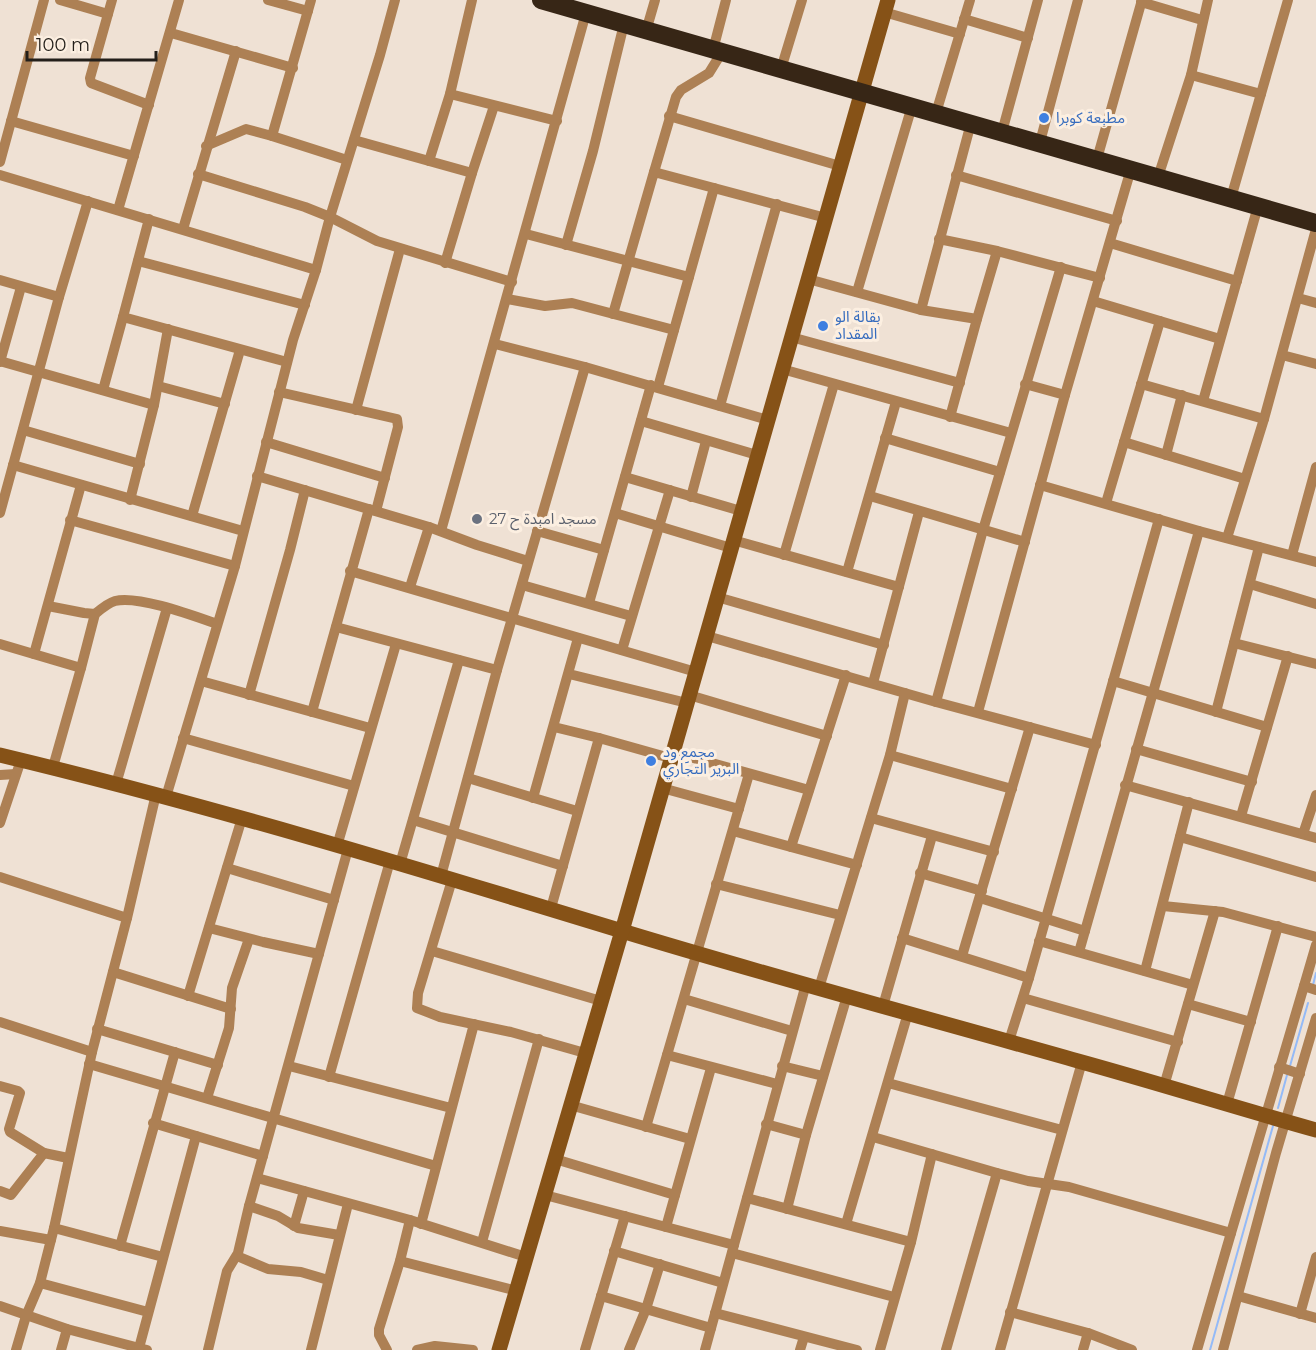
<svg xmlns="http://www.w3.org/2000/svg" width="1316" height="1350" viewBox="0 0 1316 1350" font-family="Montserrat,'Noto Sans Arabic',sans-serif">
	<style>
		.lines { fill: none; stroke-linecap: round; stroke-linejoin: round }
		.stream { stroke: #94baf7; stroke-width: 2 }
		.street { stroke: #ad8054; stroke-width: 10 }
		.secondary { stroke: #865217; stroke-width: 15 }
		.highway { stroke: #372616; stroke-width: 18 }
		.shop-dot { fill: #3f7fe0; stroke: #fcefe1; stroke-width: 2 }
		.worship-dot { fill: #6b7280; stroke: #fcefe1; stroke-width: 2 }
		.labels { text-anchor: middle; stroke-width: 6; stroke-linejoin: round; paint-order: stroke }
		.shop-label { font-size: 15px; fill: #366cbe; stroke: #fcefe1; text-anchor: start }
		.worship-label { font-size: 15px; fill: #5b616d; stroke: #fcefe1; text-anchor: start }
	</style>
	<rect width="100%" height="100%" fill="#efe1d4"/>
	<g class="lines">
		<g class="stream">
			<path d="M1313 985 1316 973"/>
			<path d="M1290 1066 1308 1003"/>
			<path d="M1278 1108 1287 1075"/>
			<path d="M1210 1350 1273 1126"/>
		</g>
		<g class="street">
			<path d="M60 0 108 14 90 78 91 83 149 105"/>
			<path d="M268 0 308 11"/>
			<path d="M1141 2 1202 20"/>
			<path d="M884 12 960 34"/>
			<path d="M108 14 112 0"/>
			<path d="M964 19 1028 38"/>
			<path d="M646 31 655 0"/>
			<path d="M171 33 293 68"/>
			<path d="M713 50 726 0"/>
			<path d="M781 69 802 0"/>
			<path d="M1191 75 1261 94"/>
			<path d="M450 94 557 121"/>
			<path d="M936 113 970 0"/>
			<path d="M669 116 840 166"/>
			<path d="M11 121 134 156"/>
			<path d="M1002 132 1038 0"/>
			<path d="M272 136 347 160"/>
			<path d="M354 140 472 173"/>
			<path d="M1040 142 1078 0"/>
			<path d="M206 146 246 129 272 136 311 0"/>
			<path d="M1097 159 1142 0"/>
			<path d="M429 161 450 94 472 0"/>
			<path d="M0 162 44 0"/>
			<path d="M654 172 676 97 681 90 709 73 722 52"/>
			<path d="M198 174 305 207 330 217 377 241 512 282"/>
			<path d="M0 175 316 270"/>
			<path d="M956 175 1117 221"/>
			<path d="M1158 177 1191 75 1208 0"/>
			<path d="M1231 198 1288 0"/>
			<path d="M118 210 179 0"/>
			<path d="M149 219 123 317 287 362"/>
			<path d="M183 229 236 51"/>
			<path d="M526 234 689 277"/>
			<path d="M939 239 997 251 1100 278"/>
			<path d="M1110 243 1237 281"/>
			<path d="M566 245 593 151 624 24"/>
			<path d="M138 261 305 305"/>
			<path d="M445 263 472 173 494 106"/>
			<path d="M808 279 921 310 977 319"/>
			<path d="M0 280 59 297"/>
			<path d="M857 292 912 106"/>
			<path d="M1298 298 1316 303"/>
			<path d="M507 299 545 306 572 303 674 330"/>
			<path d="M1093 301 1220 339"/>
			<path d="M921 310 971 123"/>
			<path d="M613 314 654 172 826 218"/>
			<path d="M791 337 960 383"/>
			<path d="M495 344 585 367 768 420"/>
			<path d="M1282 355 1316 364"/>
			<path d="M0 361 154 405"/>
			<path d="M0 362 21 287"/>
			<path d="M782 369 1011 433"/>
			<path d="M1025 384 1065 395"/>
			<path d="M1141 384 1264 419"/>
			<path d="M158 386 225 404"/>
			<path d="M658 387 714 188"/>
			<path d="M103 390 123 317"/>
			<path d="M279 392 397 419 398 427 376 511"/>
			<path d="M1203 401 1258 206"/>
			<path d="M720 406 777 204"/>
			<path d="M356 410 400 249"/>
			<path d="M950 417 977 319 997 251"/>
			<path d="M641 421 757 455"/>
			<path d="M23 430 140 464"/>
			<path d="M885 438 1000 472"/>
			<path d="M266 442 385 478"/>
			<path d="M1124 442 1245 479"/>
			<path d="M1166 455 1182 395"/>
			<path d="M13 465 243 531"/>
			<path d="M257 476 429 527 477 545 528 561"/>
			<path d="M625 477 741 511"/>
			<path d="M1040 485 1199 531 1316 562"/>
			<path d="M870 496 1025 542"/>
			<path d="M691 497 706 441"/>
			<path d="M130 500 154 405 168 329"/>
			<path d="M1106 503 1160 321"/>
			<path d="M0 513 59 297 88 201"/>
			<path d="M615 513 731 548"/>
			<path d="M192 516 240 350"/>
			<path d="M70 520 235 566"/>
			<path d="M441 531 586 13"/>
			<path d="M537 531 604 550"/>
			<path d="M1227 538 1264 419 1316 229"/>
			<path d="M733 540 899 587"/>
			<path d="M784 555 834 384"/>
			<path d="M1292 555 1316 467"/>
			<path d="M350 571 696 672"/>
			<path d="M847 572 896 402"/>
			<path d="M1250 584 1316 604"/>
			<path d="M522 585 631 616"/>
			<path d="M410 587 429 527"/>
			<path d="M717 597 884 645"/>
			<path d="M589 603 651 385"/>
			<path d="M48 606 84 613 95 614"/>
			<path d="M336 627 497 670"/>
			<path d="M707 636 936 702 1096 745"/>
			<path d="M1234 643 1316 664"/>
			<path d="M0 644 81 668 53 767"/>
			<path d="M622 650 670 490"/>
			<path d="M34 654 81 485"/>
			<path d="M81 668 95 614C101 609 108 603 115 601 138 595 194 616 217 624"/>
			<path d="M569 674 687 703"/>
			<path d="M201 681 370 728"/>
			<path d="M1113 681 1267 727"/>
			<path d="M873 683 919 512"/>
			<path d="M249 695 290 550 305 490"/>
			<path d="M689 695 827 736"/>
			<path d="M936 702 983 530 1061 267"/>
			<path d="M312 712 369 509"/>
			<path d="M978 712 1065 395 1131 169"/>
			<path d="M1216 712 1259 547"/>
			<path d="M554 727 599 738"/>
			<path d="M183 738 354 786"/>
			<path d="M1136 749 1252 782"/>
			<path d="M672 752 809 790"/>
			<path d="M890 755 1012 789"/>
			<path d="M0 775 16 774"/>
			<path d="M468 778 577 811"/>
			<path d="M116 784 167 608"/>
			<path d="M1125 785 1316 838"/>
			<path d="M662 788 739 809"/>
			<path d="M166 797 235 566 293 340 316 270 330 217 380 55 395 0"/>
			<path d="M533 798 578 638"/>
			<path d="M1241 816 1288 656"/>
			<path d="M871 818 994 852"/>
			<path d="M413 820 563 866"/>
			<path d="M0 823 21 760"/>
			<path d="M733 831 857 865"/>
			<path d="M1303 834 1316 795"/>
			<path d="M1180 837 1316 877"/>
			<path d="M337 846 396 644"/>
			<path d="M791 847 846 675"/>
			<path d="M400 864 459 660"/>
			<path d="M227 868 334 900"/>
			<path d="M920 873 982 891"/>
			<path d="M441 876 497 670 585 367"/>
			<path d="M0 877 127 918"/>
			<path d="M452 880 418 993 417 1008 440 1017 511 1032 585 1053"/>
			<path d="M716 884 840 915"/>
			<path d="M980 898 1085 931"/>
			<path d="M1163 906 1223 912 1316 937"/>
			<path d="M551 908 599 738 670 758"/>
			<path d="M209 928 263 942 319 954"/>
			<path d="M902 938 1029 978"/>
			<path d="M1039 941 1193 985"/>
			<path d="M1316 945 1304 986 1316 990"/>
			<path d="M432 951 601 1001"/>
			<path d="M1079 952 1199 531"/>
			<path d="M962 956 1030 727"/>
			<path d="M1145 971 1189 802"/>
			<path d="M113 972 231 1009"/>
			<path d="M819 988 890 755 905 693"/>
			<path d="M188 996 242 818"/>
			<path d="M1023 998 1178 1042"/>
			<path d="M684 999 792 1031"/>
			<path d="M1188 1004 1251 1022"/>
			<path d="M883 1006 932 836"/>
			<path d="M0 1022 92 1052"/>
			<path d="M97 1029 218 1065"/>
			<path d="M1009 1041 1029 978 1159 519"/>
			<path d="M667 1055 777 1084"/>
			<path d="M89 1064 436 1166"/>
			<path d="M289 1066 451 1108"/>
			<path d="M782 1066 823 1076"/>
			<path d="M1279 1067 1300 1074"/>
			<path d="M329 1077 390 861"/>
			<path d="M888 1083 1062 1130"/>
			<path d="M0 1086 18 1091 20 1093 9 1129 10 1132 44 1153 68 1158"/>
			<path d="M1164 1086 1215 911"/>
			<path d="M207 1098 229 1028 232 988 249 939"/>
			<path d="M1227 1104 1278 926"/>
			<path d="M570 1105 690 1139"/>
			<path d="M153 1123 263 1156"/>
			<path d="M766 1124 806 1135"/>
			<path d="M646 1127 749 774"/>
			<path d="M873 1137 997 1173 1028 1181 1069 1187 1231 1233 1304 986"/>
			<path d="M555 1159 675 1195"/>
			<path d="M257 1178 410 1220 526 1257"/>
			<path d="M0 1191 11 1195 44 1153"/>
			<path d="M545 1195 734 1245"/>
			<path d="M747 1198 911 1242"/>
			<path d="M249 1206 278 1216 298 1228 339 1235"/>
			<path d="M787 1209 806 1135 847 996"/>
			<path d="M421 1224 474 1024"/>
			<path d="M846 1224 908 1013"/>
			<path d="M294 1226 304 1191"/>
			<path d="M666 1227 711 1068"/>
			<path d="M54 1228 163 1257"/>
			<path d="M0 1231 51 1240"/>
			<path d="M482 1242 539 1039"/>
			<path d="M120 1246 175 1052"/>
			<path d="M614 1251 723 1283"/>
			<path d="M732 1253 894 1297"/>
			<path d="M237 1256 268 1269 301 1272 328 1280"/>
			<path d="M400 1261 517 1291"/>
			<path d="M40 1283 148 1312"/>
			<path d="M601 1296 711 1328"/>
			<path d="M1238 1296 1316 1318"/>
			<path d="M0 1306 67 1329 147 1350"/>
			<path d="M1010 1312 1088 1333 1132 1350"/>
			<path d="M715 1313 857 1350"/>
			<path d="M1300 1314 1316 1257"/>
			<path d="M139 1348 196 1136"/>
			<path d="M16 1350 26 1316 40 1283 54 1228 92 1052 127 918 156 794"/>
			<path d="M61 1350 67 1329"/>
			<path d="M208 1350 227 1271 238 1253 249 1206 348 849"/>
			<path d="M311 1350 348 1204"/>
			<path d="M387 1350 379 1335V1329L400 1261 410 1220"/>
			<path d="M417 1350 435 1346 473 1350"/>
			<path d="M585 1350 625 1216"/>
			<path d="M629 1350 646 1309 660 1264"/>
			<path d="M705 1350 806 984"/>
			<path d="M800 1350 804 1337"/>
			<path d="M880 1350 911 1242 932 1154"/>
			<path d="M946 1350 997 1173"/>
			<path d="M1000 1350 1082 1062"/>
			<path d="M1083 1350 1088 1333"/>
			<path d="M1197 1350 1231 1233"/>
			<path d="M1223 1350 1276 1153 1316 1018"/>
		</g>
		<g class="secondary">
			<path d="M0 755C209 805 416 868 622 931 773 977 926 1018 1078 1061 1158 1083 1237 1108 1316 1130"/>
			<path d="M499 1350 622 931 888 0"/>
		</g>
		<path class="highway" d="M541 0 1316 223"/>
	</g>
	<g class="shop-dot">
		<circle cx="1044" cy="118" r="6"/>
		<circle cx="823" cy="326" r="6"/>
		<circle cx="651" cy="761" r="6"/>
	</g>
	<circle class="worship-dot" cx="477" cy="519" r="6"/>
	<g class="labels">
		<g class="shop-label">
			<text x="1056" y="123">مطبعة كوبرا</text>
			<text x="835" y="322">بقالة الو<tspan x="835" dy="17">المقداد</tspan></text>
			<text x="663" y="757">مجمع ود<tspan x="663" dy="17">البرير التجاري</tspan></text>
		</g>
		<g class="worship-label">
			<text x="489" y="524">مسجد امبدة ح 27</text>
		</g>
	</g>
	<path d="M27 51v9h129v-9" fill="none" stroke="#231f1a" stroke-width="3"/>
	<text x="36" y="51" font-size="18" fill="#231f1a" stroke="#fcefe1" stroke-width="4.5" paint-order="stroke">100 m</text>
</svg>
